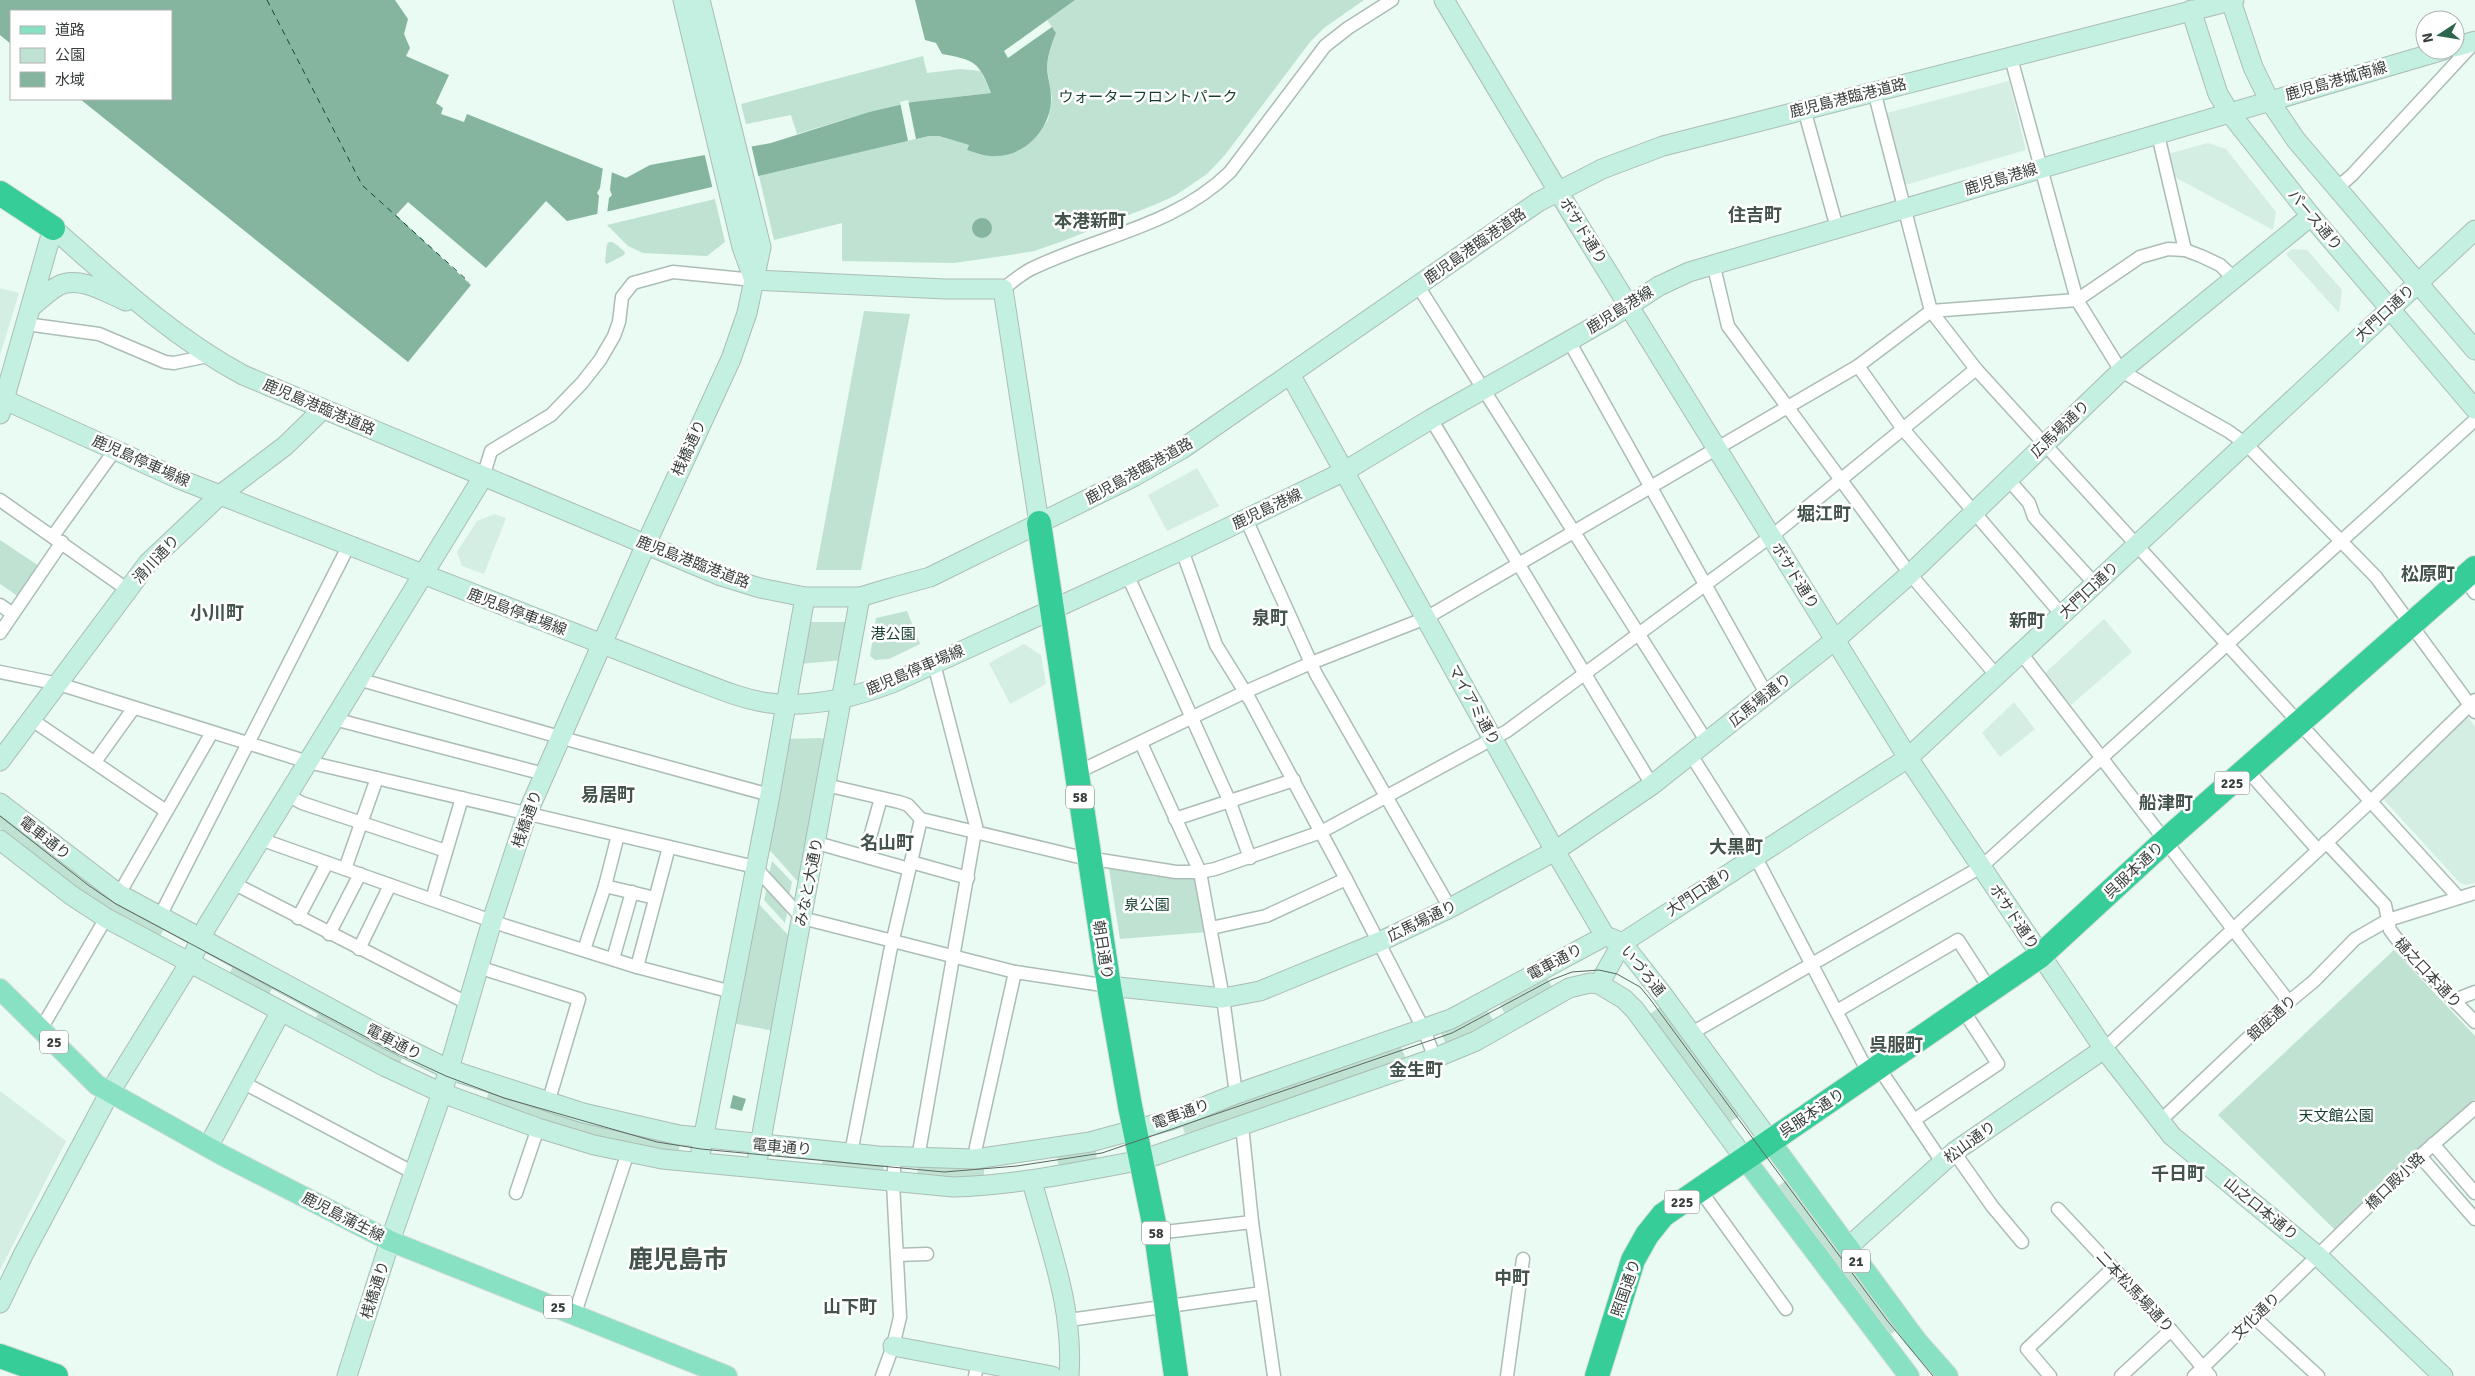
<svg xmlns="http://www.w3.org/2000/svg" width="2475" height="1376" viewBox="0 0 2475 1376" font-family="Signika,'Noto Sans JP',sans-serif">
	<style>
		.built { fill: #d5eee3 }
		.green { fill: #c0e2d2 }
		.water { fill: #85b59f }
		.pier { fill: #e9fbf2 }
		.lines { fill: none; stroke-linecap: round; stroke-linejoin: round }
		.ferry { stroke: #084a35; stroke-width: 1; stroke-dasharray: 6 5; stroke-linecap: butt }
		.street-casing { stroke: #acbdb5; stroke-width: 15 }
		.secondary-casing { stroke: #acbdb5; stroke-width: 21 }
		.primary-casing { stroke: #dbdcdc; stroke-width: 22 }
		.highway-casing { stroke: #dbdcdc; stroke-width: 26 }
		.street { stroke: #fff; stroke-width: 12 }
		.secondary { stroke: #c3f0e0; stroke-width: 19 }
		.primary { stroke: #87e1c2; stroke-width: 20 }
		.highway { stroke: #37cd99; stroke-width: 24 }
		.tram { stroke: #5d6762; stroke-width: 1 }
		.labels { text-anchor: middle; stroke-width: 5; stroke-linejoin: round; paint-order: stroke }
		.shield { fill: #fff; stroke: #747976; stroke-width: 1 }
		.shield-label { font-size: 14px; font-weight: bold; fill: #383f3b }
		.street-label { font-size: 15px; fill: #383f3b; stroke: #fff }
		.park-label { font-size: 15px; fill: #143d2e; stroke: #fff }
		.quarter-label { font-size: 18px; font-weight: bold; fill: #44534c; stroke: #fff }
		.town-label { font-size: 25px; font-weight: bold; fill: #44534c; stroke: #fff }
	</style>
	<rect width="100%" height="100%" fill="#e9fbf2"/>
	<g class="built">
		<path d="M2009 81 2026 150 1905 185 1887 113Z"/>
		<path d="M2208 143 2226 149 2276 212 2273 230 2173 176 2168 154Z"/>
		<path d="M2292 249 2307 250 2342 290 2339 313 2286 254Z"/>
		<path d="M0 288 19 293 0 355Z"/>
		<path d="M1197 468 1219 506 1167 531 1148 495Z"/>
		<path d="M495 514 506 518 484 574 462 566 457 552 477 521Z"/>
		<path d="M2104 619 2132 652 2071 705 2044 674Z"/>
		<path d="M1024 644 1041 655 1046 684 1010 704 989 663Z"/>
		<path d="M2014 702 2035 729 2000 757 1982 733Z"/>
		<path d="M2463 718H2469L2475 727V883L2466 885 2460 883 2385 801 2384 797Z"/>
		<path d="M0 1091 66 1141 0 1270Z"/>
	</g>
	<g class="green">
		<path d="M1075 0H1364L1324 28 1310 42 1225 155 1207 174 1176 195 1159 203 1063 241 1034 251 1010 255 954 263 842 261V223L774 240 759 176 929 136H939L969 145 967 150 1036 137 1048 120 1052 98 1047 69 1049 50 1056 33 1047 20Z"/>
		<path d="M923 56 927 73 960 69 981 71 991 93 912 102 869 112 797 134 791 115 746 124 741 104Z"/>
		<path d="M715 199 725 242 707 256 643 253 628 246 607 225Z"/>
		<path d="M609 242H613L625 252 624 255 607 264 605 262 607 244Z"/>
		<path d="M864 311 910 314 861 570H816Z"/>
		<path d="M0 540 39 566 19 597 0 584Z"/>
		<path d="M907 611 920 644 889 659 875 660 870 656 876 618Z"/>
		<path d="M810 622H847L844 660 799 664 807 627Z"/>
		<path d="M820 738 829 740 801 885 766 846 786 739Z"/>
		<path d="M0 812 165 927 159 938C101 908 51 868 0 828Z"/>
		<path d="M772 861 792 882 789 896 769 874Z"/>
		<path d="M1109 869 1193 878 1198 882 1207 932 1120 939Z"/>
		<path d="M767 887 788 909 785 923 764 900Z"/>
		<path d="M755 900 791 938 774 1031 732 1023Z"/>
		<path d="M2394 950 2475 1036V1099L2428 1140 2335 1230 2218 1115Z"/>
		<path d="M234 964 274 985 268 996 229 975Z"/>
		<path d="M1547 978 1553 989 1506 1016 1500 1005Z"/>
		<path d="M1660 1007 1740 1115 1730 1122 1650 1014Z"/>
		<path d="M321 1009 404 1054 399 1065 315 1019Z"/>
		<path d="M1488 1011 1494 1022 1446 1044 1441 1033Z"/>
		<path d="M1401 1047 1406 1059 1185 1134 1181 1122Z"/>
		<path d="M490 1088 680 1143 678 1155 591 1135 486 1100Z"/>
		<path d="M1096 1151 1097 1163 1059 1168 1057 1156Z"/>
		<path d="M823 1157 884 1162 883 1174 822 1169Z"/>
		<path d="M918 1165 984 1166V1178L917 1177Z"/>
		<path d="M1788 1179 1898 1329 1888 1336 1778 1186Z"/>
	</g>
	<g class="water">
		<path d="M0 0H395L408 19 404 34 410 48 406 56 449 75 436 103 443 108 441 114 464 122 467 114 626 178 650 165 771 143 869 112 912 102 991 93C979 61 974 60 942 54L936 43 925 40 915 0H1075L1004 51 1008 58 1052 27 1056 33C1051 45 1047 57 1047 70 1048 79 1051 88 1051 97 1052 127 1027 155 997 156 986 157 976 153 967 150L969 145 939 136H929L567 221 546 201 486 268 408 202 396 215 471 285 408 362 80 99H171V11H11V44L0 35Z"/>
		<circle cx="982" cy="228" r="10"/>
		<path d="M733 1095 746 1099 742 1111 730 1108Z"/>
	</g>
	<g class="pier">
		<path d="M908 100 916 139 908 141 900 102Z"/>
		<path d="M751 144 759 179 713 190 704 152Z"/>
		<path d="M603 167 612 171 610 190 612 195 609 198 607 214 597 217 599 196 597 193 600 188Z"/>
	</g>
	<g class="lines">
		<path class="ferry" d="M267 0 362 185 469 282"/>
		<defs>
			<g id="street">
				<path d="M2011 58 2077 300 2121 371 2228 431 2246 444 2376 577 2475 712"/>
				<path d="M1874 91 1931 311 1976 369 2458 897"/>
				<path d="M1804 109 1837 228"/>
				<path d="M2158 135 2185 250"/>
				<path d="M2337 188 2352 175 2475 42"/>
				<path d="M1713 263 1728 326 1910 574 1996 675"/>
				<path d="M1418 286 1707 742"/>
				<path d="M1003 289C1012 282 1021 274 1031 269 1099 236 1175 226 1230 172L1325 46 1348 28 1392 0"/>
				<path d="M26 324 99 334 165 362 174 363 208 356"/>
				<path d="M1569 341 1767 695"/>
				<path d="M1858 366 1903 429 2062 615"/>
				<path d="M1431 419 1652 785"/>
				<path d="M483 477 491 451 551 415 582 383 600 360 614 336 619 322 622 297 633 283 673 272 754 280"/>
				<path d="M2008 479 2029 503 2034 517 2095 584"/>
				<path d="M0 500 128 590"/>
				<path d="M1246 519 1316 674 1450 908"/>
				<path d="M53 536 115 450"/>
				<path d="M1182 550 1216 645 1250 700 1346 879 1424 1030 1435 1058"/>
				<path d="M1127 574 1229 800 1250 858"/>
				<path d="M2464 578 2475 593"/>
				<path d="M0 605 13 614"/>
				<path d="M0 633 62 542"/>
				<path d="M2021 653 2289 1002"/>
				<path d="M0 672 59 684 308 762 755 867 802 918 1015 972 1109 986"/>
				<path d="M358 679 577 742 770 795"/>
				<path d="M334 719 544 774"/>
				<path d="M32 720 166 811"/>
				<path d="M1141 743 1200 872 1223 998 1236 1094"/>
				<path d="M1691 755 1755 856 1869 1074"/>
				<path d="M95 762 133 709"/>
				<path d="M2247 770 2318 850"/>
				<path d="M1076 773 1245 692 1311 663 1426 618 1858 366 1931 311 2077 300 2140 257 2168 249 2185 250 2201 256 2220 265 2235 279"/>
				<path d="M826 785 899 802 908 805 921 819 1075 856 1176 872H1200L1215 869 1321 832 1507 731 1778 531 1976 369"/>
				<path d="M287 795 302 803 446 851"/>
				<path d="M1175 819 1294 780"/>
				<path d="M260 839 506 926 637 967 732 992"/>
				<path d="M2326 842 2385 905 2390 930 2405 950 2475 1022"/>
				<path d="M817 843 909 869"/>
				<path d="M865 855 881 798"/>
				<path d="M911 862 968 878"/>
				<path d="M345 869 377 778"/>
				<path d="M233 883 467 1003"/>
				<path d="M605 886 655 898"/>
				<path d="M119 894 211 734"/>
				<path d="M432 899 462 798"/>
				<path d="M160 916 348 547"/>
				<path d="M298 918 327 863"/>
				<path d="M1211 928 1266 916 1346 879"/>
				<path d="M329 934 360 874"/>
				<path d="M359 949 390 885"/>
				<path d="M584 950 605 886 618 835"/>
				<path d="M613 959 632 892"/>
				<path d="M478 967 579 999 548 1103"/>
				<path d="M637 967 669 847"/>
				<path d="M2456 1003 2462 997 2475 992"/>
				<path d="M1837 1011 1958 940 1991 991"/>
				<path d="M41 1029 106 918"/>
				<path d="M1690 1034 1981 867 2475 420"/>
				<path d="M2104 1049 2370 802 2475 700"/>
				<path d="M1879 1068 1942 1162"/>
				<path d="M244 1083 414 1173"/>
				<path d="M1914 1120 1998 1064 1963 1010"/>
				<path d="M2159 1122 2268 1019 2314 981 2355 939 2388 920 2475 893"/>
				<path d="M1242 1125 1252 1222 1274 1376"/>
				<path d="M2433 1144 2475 1193"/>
				<path d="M1954 1152 1992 1206 2022 1242"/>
				<path d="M851 1153 890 952 921 819"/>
				<path d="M2420 1156 2475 1219"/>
				<path d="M918 1158 976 826 934 664"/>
				<path d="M975 1159 976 1147 1015 972"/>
				<path d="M1700 1190 1786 1309"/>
				<path d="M516 1193 538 1128"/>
				<path d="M2058 1209 2171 1330 2210 1376"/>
				<path d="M1156 1233 1252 1222"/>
				<path d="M897 1255 927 1254"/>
				<path d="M575 1313 628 1152"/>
				<path d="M2255 1318 2318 1376"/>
				<path d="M1069 1320 1262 1293"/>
				<path d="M882 1376 893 1346 900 1317 893 1183 895 1157"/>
				<path d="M975 1376 978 1362"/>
				<path d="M1507 1376 1523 1259"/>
				<path d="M2050 1376 2027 1349 2113 1268"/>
				<path d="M2121 1376 2171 1330"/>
				<path d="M2194 1376 2420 1156 2475 1108"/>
			</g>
			<g id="secondary">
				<path d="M683 0 742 247 754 280"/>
				<path d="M1444 0 1570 211 1908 758 2104 1049 2172 1136 2318 1256 2443 1376"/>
				<path d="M2231 1 2253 67 2269 100 2296 140 2475 350"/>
				<path d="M2191 10 2218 94 2229 112 2311 216 2475 409"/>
				<path d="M2455 47 2475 41"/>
				<path d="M754 280 945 289H1003L1039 523"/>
				<path d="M32 306C40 300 49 291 58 286 79 275 107 293 126 301"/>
				<path d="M1290 374 1555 851 1605 936"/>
				<path d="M5 400 179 479 682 675C710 685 739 699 769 703 809 708 855 697 892 683L1182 550 1345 471 1431 419 1613 316 1659 286 1689 272 2444 50"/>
				<path d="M0 414 53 228C114 282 171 336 243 375L721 576 760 588 805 597H860L890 588 930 577 1135 476 1182 449 1538 202 1602 169 1663 146 2234 0"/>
				<path d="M0 761 148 563 220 495 285 446 323 409"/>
				<path d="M0 803 119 894 383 1037 448 1069 583 1113 679 1135 878 1156 975 1159 1090 1142 1171 1120 1236 1094 1451 1019 1605 936"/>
				<path d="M0 840 71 895 106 918 386 1067 442 1093 538 1128 594 1145 662 1159 953 1187C1017 1185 1079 1172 1142 1160L1435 1058 1476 1041 1569 988 1590 983 1599 984 1624 999 1635 1010 1745 1159"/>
				<path d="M1611 938 1622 943 1660 991 1770 1141"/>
				<path d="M1599 984 1622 943 1908 758 2475 230"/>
				<path d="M1109 986 1223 998 1260 991 1379 942 1450 908 1555 851 1652 785 1835 640 1910 574 2121 371 2311 216"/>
				<path d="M208 1147 281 1011"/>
				<path d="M701 1150 770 795 805 597"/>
				<path d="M758 1156 860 597"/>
				<path d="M1032 1181C1049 1246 1074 1307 1069 1376"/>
				<path d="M1847 1248 1954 1152 2104 1049"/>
				<path d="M0 1303 23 1255 110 1092 189 964 207 926 483 477"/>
				<path d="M893 1346 1052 1376"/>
				<path d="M347 1376 390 1241 442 1093 492 921 527 814 646 544 731 359 747 313 761 247 700 0"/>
			</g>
			<g id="primary">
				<path d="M0 989 97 1085 222 1155 390 1241 727 1376"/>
				<path d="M1770 1141 1917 1341 1948 1376"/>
				<path d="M1745 1159 1909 1376"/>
			</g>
			<g id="highway">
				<path d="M0 193 53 228"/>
				<path d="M1039 523 1109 986 1130 1106 1156 1233 1176 1376"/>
				<path d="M0 1356 56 1376"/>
				<path d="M1597 1376 1633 1260 1647 1235 1663 1215 2040 956 2165 841 2475 568"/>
			</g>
		</defs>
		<use href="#street" class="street-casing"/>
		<use href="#secondary" class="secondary-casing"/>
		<use href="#primary" class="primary-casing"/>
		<use href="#highway" class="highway-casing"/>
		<use href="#street" class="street"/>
		<use href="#secondary" class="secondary"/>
		<use href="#primary" class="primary"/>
		<use href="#highway" class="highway"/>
		<path class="tram" d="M0 816 88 885 116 904 392 1051 446 1076 504 1098 657 1142 701 1149 944 1172 1017 1166 1102 1153 1452 1033 1551 980 1572 972 1599 970 1617 974 1640 987 1650 999 1886 1319 1933 1376"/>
	</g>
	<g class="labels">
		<g class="shield">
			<rect x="2214.5" y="771.5" width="35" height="23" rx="4"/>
			<rect x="1066" y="785.5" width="28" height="23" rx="4"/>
			<rect x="40" y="1030.5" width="28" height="23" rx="4"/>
			<rect x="1664.5" y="1190.5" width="35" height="23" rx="4"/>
			<rect x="1142" y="1221.5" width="28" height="23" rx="4"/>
			<rect x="1842" y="1249.5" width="28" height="23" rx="4"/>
			<rect x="544" y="1295.5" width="28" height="23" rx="4"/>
		</g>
		<g class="shield-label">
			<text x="2232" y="788">225</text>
			<text x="1080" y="802">58</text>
			<text x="54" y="1047">25</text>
			<text x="1682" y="1207">225</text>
			<text x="1156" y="1238">58</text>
			<text x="1856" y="1266">21</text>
			<text x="558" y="1312">25</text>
		</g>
		<g class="street-label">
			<text transform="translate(2336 81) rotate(-16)" y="5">鹿児島港城南線</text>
			<text transform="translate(1848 98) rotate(-14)" y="5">鹿児島港臨港道路</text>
			<text transform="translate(2001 179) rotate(-17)" y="5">鹿児島港線</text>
			<text transform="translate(2315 220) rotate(50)" y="5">パース通り</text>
			<text transform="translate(1583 231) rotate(58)" y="5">ボサド通り</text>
			<text transform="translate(1475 246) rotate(-35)" y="5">鹿児島港臨港道路</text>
			<text transform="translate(1620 310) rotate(-32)" y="5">鹿児島港線</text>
			<text transform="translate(2385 313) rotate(-43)" y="5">大門口通り</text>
			<text transform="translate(319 407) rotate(23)" y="5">鹿児島港臨港道路</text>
			<text transform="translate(2060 429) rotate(-44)" y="5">広馬場通り</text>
			<text transform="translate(689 448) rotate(-65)" y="5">桟橋通り</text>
			<text transform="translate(141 461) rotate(24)" y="5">鹿児島停車場線</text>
			<text transform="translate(1139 471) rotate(-29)" y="5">鹿児島港臨港道路</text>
			<text transform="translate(1267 509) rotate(-25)" y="5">鹿児島港線</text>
			<text transform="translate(156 559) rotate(-47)" y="5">滑川通り</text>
			<text transform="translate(693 562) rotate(21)" y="5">鹿児島港臨港道路</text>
			<text transform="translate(1795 576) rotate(58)" y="5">ボサド通り</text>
			<text transform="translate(2089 590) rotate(-43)" y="5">大門口通り</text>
			<text transform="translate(517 612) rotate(21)" y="5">鹿児島停車場線</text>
			<text transform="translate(915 670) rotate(-23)" y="5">鹿児島停車場線</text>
			<text transform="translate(1760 700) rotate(-39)" y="5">広馬場通り</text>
			<text transform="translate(1474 705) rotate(61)" y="5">マイアミ通り</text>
			<text transform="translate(527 819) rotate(-70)" y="5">桟橋通り</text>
			<text transform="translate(45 838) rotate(38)" y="5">電車通り</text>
			<text transform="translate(2134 870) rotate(-43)" y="5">呉服本通り</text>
			<text transform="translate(809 882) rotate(-79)" y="5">みなと大通り</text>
			<text transform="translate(1699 892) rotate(-33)" y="5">大門口通り</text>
			<text transform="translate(2014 917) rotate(56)" y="5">ボサド通り</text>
			<text transform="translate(1422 921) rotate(-26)" y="5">広馬場通り</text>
			<text transform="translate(1103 950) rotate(81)" y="5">朝日通り</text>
			<text transform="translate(1555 962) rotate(-28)" y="5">電車通り</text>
			<text transform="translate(1643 971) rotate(51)" y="5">いづろ通</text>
			<text transform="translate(2428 973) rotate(47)" y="5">樋之口本通り</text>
			<text transform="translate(2272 1018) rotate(-42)" y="5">銀座通り</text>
			<text transform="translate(394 1042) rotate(27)" y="5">電車通り</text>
			<text transform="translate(1812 1113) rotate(-34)" y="5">呉服本通り</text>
			<text transform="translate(1181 1114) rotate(-20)" y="5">電車通り</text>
			<text transform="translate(1970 1142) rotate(-36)" y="5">松山通り</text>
			<text transform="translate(782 1147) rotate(5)" y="5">電車通り</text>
			<text transform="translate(2395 1181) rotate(-44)" y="5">橋口殿小路</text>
			<text transform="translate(2261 1209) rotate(39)" y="5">山之口本通り</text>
			<text transform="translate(343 1217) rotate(27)" y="5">鹿児島蒲生線</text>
			<text transform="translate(1626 1288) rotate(-71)" y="5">照国通り</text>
			<text transform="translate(375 1290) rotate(-72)" y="5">桟橋通り</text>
			<text transform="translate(2135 1292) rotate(47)" y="5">二本松馬場通り</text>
			<text transform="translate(2256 1316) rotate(-44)" y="5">文化通り</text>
		</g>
		<g class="park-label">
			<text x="1148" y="102">ウォーターフロントパーク</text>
			<text x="893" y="639">港公園</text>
			<text x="1147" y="910">泉公園</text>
			<text x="2336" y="1121">天文館公園</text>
		</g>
		<g class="quarter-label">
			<text x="1755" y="221">住吉町</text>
			<text x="1090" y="227">本港新町</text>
			<text x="1824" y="520">堀江町</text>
			<text x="2428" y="580">松原町</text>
			<text x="217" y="619">小川町</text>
			<text x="1270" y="624">泉町</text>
			<text x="2027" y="627">新町</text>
			<text x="608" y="801">易居町</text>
			<text x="2166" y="809">船津町</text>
			<text x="887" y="849">名山町</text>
			<text x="1736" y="853">大黒町</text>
			<text x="1896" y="1051">呉服町</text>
			<text x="1416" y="1076">金生町</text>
			<text x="2178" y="1180">千日町</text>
			<text x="1512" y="1284">中町</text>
			<text x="850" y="1313">山下町</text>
		</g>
		<g class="town-label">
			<text x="678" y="1268">鹿児島市</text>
		</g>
	</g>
	<rect x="10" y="10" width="162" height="90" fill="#ffffff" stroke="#afb2b1"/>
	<rect x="20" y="26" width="25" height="8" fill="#87e1c2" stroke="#afb2b1"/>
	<text x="55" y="35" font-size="15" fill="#383f3b">道路</text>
	<rect x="20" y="48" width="25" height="15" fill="#c0e2d2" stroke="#afb2b1"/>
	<text x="55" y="60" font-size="15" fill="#383f3b">公園</text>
	<rect x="20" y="72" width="25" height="15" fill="#85b59f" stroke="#afb2b1"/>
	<text x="55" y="85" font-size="15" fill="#383f3b">水域</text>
	<g transform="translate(2440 35) rotate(258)"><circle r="24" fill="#ffffff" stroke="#afb2b1"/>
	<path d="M0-4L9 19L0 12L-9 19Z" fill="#2c664f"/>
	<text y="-8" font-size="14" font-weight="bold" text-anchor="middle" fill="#383f3b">N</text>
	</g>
</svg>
